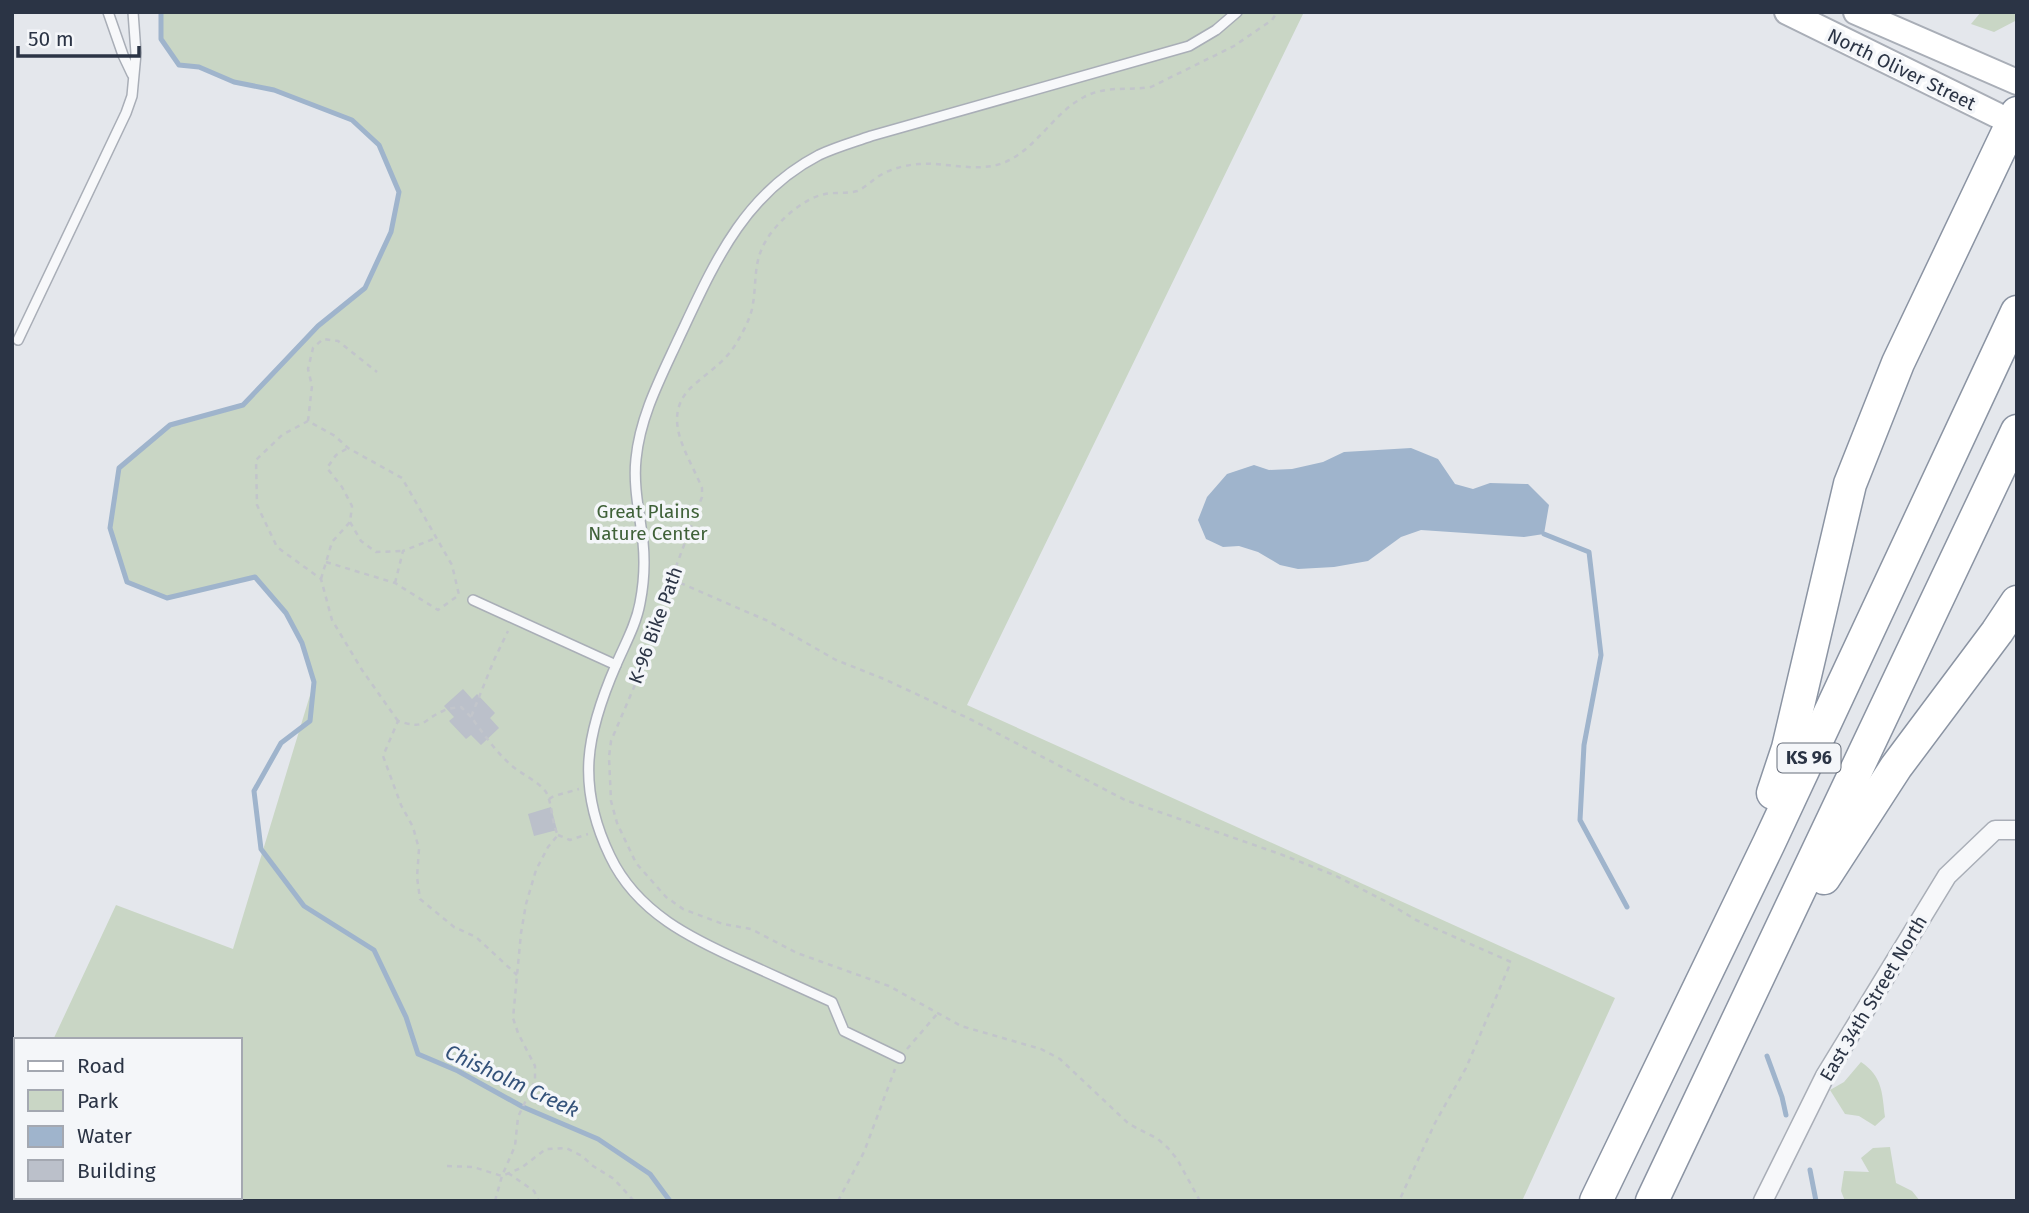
<svg xmlns="http://www.w3.org/2000/svg" width="2029" height="1213" viewBox="0 0 2029 1213" font-family="'Fira Sans',sans-serif">
	<style>
		.green { fill: #c9d6c5 }
		.water { fill: #9fb4cc }
		.lines { fill: none; stroke-linecap: round; stroke-linejoin: round }
		.stream { stroke: #9fb4cc; stroke-width: 5 }
		.building { fill: #bbc0ca }
		.service-casing { stroke: #a9aeb7; stroke-width: 12 }
		.minor-casing { stroke: #a9aeb7; stroke-width: 21 }
		.secondary-casing { stroke: #a9aeb7; stroke-width: 28 }
		.motorway-casing { stroke: #8b94a3; stroke-width: 35 }
		.path { stroke: #c2c5cb; stroke-width: 2.5; stroke-dasharray: 5 5; stroke-linecap: butt }
		.service { stroke: #f7f8fa; stroke-width: 9 }
		.minor { stroke: #f7f8fa; stroke-width: 18 }
		.secondary { stroke: #fff; stroke-width: 24 }
		.motorway { stroke: #fff; stroke-width: 32 }
		.labels { text-anchor: middle; stroke-width: 7; stroke-linejoin: round; paint-order: stroke }
		.shield { fill: #f4f6f9; stroke: #676e7b; stroke-width: 2 }
		.shield-label { font-size: 18px; font-weight: bold; fill: #2b3445 }
		.street-label { font-size: 19px; fill: #2b3445; stroke: #f4f6f9 }
		.park-label { font-size: 19px; fill: #3f6138; stroke: #f4f6f9 }
		.water-label { font-size: 21px; font-style: italic; fill: #34527a; stroke: #f4f6f9 }
	</style>
	<rect width="100%" height="100%" fill="#e4e7ec"/>
	<g class="green">
		<path d="M161 12H1304L967 705 1615 998 1522 1201H12V1128L16 1121V1197H240V1040H53L116 905 233 949 314 682 302 643 286 614 255 577 167 598 127 582 110 528 119 468 170 425 243 405 318 326 365 288 391 232 399 192 379 145 352 120 274 90 234 82 199 67 179 65 161 39Z"/>
		<path d="M1981 12H2017V20L1994 32 1971 24Z"/>
		<path d="M1861 1062C1883 1077 1882 1093 1885 1117L1875 1126 1859 1116 1845 1114 1830 1090 1844 1082Z"/>
		<path d="M1890 1147 1896 1183 1912 1191 1920 1201H1845L1841 1191 1844 1171 1869 1172 1861 1158 1873 1148Z"/>
	</g>
	<path class="water" d="M1411 448 1438 459 1455 484 1473 489 1490 483 1528 484 1549 505 1544 534 1524 537 1421 530 1401 537 1368 561 1334 567 1298 569 1280 565 1258 552 1239 546 1223 547 1206 539 1198 520 1207 497 1227 474 1254 465 1269 470 1292 469 1323 462 1344 452Z"/>
	<g class="lines">
		<g class="stream">
			<path d="M161 12V39L179 65 199 67 234 82 274 90 352 120 379 145 399 192 391 232 365 288 318 326 243 405 170 425 119 468 110 528 127 582 167 598 255 577 286 613 302 643 314 682 310 721 281 743 254 791 261 849 304 906 374 950 406 1017 418 1054 458 1071 523 1107 598 1139 650 1174 670 1201"/>
			<path d="M1544 534 1589 552 1601 655 1584 745 1580 820 1627 907"/>
			<path d="M1767 1056 1782 1097 1786 1115"/>
			<path d="M1810 1170 1816 1201"/>
		</g>
	</g>
	<g class="building">
		<path d="M463 689 472 699 477 694 495 713 490 718 499 728 481 745 471 735 466 739 449 721 454 717 444 706Z"/>
		<path d="M551 807 557 830 534 836 528 814Z"/>
	</g>
	<g class="lines">
		<defs>
			<g id="service">
				<path d="M108 12 123 55 132 74"/>
				<path d="M18 340 126 113 132 96 136 53 133 12"/>
				<path d="M473 600 616 665"/>
				<path d="M900 1058 844 1031 832 1002C803 989 775 976 746 963 692 939 637 913 610 856 576 785 586 734 616 665 625 644 636 625 640 603 644 583 645 562 643 542 640 515 633 487 636 459 640 417 660 379 678 340 713 266 742 195 819 155 836 147 854 142 871 136L1189 46 1216 30 1237 12"/>
			</g>
			<path id="minor" d="M1763 1201 1825 1076 1947 876 1995 830H2017"/>
			<g id="secondary">
				<path d="M1787 12 2017 125"/>
				<path d="M1856 12 2017 82"/>
			</g>
			<g id="motorway">
				<path d="M1773 793 1788 748 1850 484 1898 363 2017 113"/>
				<path d="M1824 878 1896 767 1997 632 2017 602"/>
				<path d="M1596 1201 1769 843 2017 312"/>
				<path d="M1652 1201 2017 431"/>
			</g>
		</defs>
		<use href="#service" class="service-casing"/>
		<use href="#minor" class="minor-casing"/>
		<use href="#secondary" class="secondary-casing"/>
		<use href="#motorway" class="motorway-casing"/>
		<g class="path">
			<path d="M308 421 312 386 308 369 313 348 323 339 338 341 377 372"/>
			<path d="M350 522 361 541 376 552 402 551"/>
			<path d="M326 562 395 583 438 610 459 595"/>
			<path d="M321 579 332 542 350 522 352 506 342 487 327 468 336 455 348 448"/>
			<path d="M671 579 768 621 836 660 884 679 972 720 1125 800 1280 854 1334 875 1385 901 1416 920 1511 962 1466 1068 1435 1123 1399 1201"/>
			<path d="M395 583 403 551 436 538"/>
			<path d="M471 717 461 707C455 708 448 708 443 711 420 721 427 730 398 721L383 756 401 805 413 827 419 849 417 877 420 899 454 927 476 937 517 975"/>
			<path d="M398 721 362 670 332 620 321 579 277 547 257 505 256 460 282 435 308 421 335 436 348 448 402 478 452 565 459 595 462 596"/>
			<path d="M549 799 554 796 579 789"/>
			<path d="M558 835 570 840 588 834"/>
			<path d="M907 1049 937 1014"/>
			<path d="M447 1166 473 1167 502 1176 521 1168 546 1149 566 1148 582 1156 593 1166 614 1179 634 1201"/>
			<path d="M508 1173 534 1191 539 1201"/>
			<path d="M495 1201 502 1176 515 1146 518 1117 535 1081V1066L518 1033 513 1018 521 933 526 904 536 870 548 847 558 835C551 822 553 805 546 792 538 781 521 774 511 765 495 751 484 734 471 717L494 660 508 631"/>
			<path d="M838 1201 864 1152 895 1069"/>
			<path d="M1200 1201 1177 1159 1168 1148 1158 1139 1129 1124 1060 1059 1041 1049 961 1026 889 986 797 953 751 929 723 924 683 909 666 897 636 863 617 823 611 801 609 757 611 741 649 652 665 596 702 497V488C688 453 657 415 696 383 711 370 727 360 737 342 743 332 749 321 752 309 758 280 751 260 771 233 783 217 805 198 825 194 836 192 847 194 857 191 865 188 871 181 879 176 890 169 905 165 919 164 947 162 976 173 1003 163 1036 150 1053 113 1084 97 1107 85 1127 91 1151 87L1234 46 1272 20 1277 12"/>
		</g>
		<use href="#service" class="service"/>
		<use href="#minor" class="minor"/>
		<use href="#secondary" class="secondary"/>
		<use href="#motorway" class="motorway"/>
	</g>
	<g class="labels">
		<rect class="shield" x="1777.5" y="743.5" width="63" height="29" rx="5"/>
		<g class="shield-label">
			<text x="1809" y="764">KS 96</text>
		</g>
		<g class="street-label">
			<text transform="translate(1902 69) rotate(26)" y="7">North Oliver Street</text>
			<text transform="translate(655 625) rotate(-70)" y="7">K-96 Bike Path</text>
			<text transform="translate(1873 998) rotate(-59)" y="7">East 34th Street North</text>
		</g>
		<g class="park-label">
			<text x="648" y="518">Great Plains<tspan x="648" dy="22">Nature Center</tspan></text>
		</g>
		<g class="water-label">
			<text transform="translate(512 1081) rotate(25)" y="7">Chisholm Creek</text>
		</g>
	</g>
	<rect width="2029" height="1213" fill="none" stroke="#2b3445" stroke-width="28"/>
	<rect x="14" y="1038" width="228" height="161" fill="#f4f6f9" stroke="#a4a8b1" stroke-width="2"/>
	<rect x="28" y="1061" width="35" height="10" fill="#ffffff" stroke="#a4a8b1" stroke-width="2"/>
	<text x="77" y="1073" font-size="21" fill="#2b3445">Road</text>
	<rect x="28" y="1090" width="35" height="21" fill="#c9d6c5" stroke="#a4a8b1" stroke-width="2"/>
	<text x="77" y="1108" font-size="21" fill="#2b3445">Park</text>
	<rect x="28" y="1126" width="35" height="21" fill="#9fb4cc" stroke="#a4a8b1" stroke-width="2"/>
	<text x="77" y="1143" font-size="21" fill="#2b3445">Water</text>
	<rect x="28" y="1160" width="35" height="21" fill="#bbc0ca" stroke="#a4a8b1" stroke-width="2"/>
	<text x="77" y="1178" font-size="21" fill="#2b3445">Building</text>
	<path d="M18 46v10h121v-10" fill="none" stroke="#2b3445" stroke-width="3.5"/>
	<text x="28" y="46" font-size="21" fill="#2b3445" stroke="#f4f6f9" stroke-width="5" paint-order="stroke">50 m</text>
</svg>
